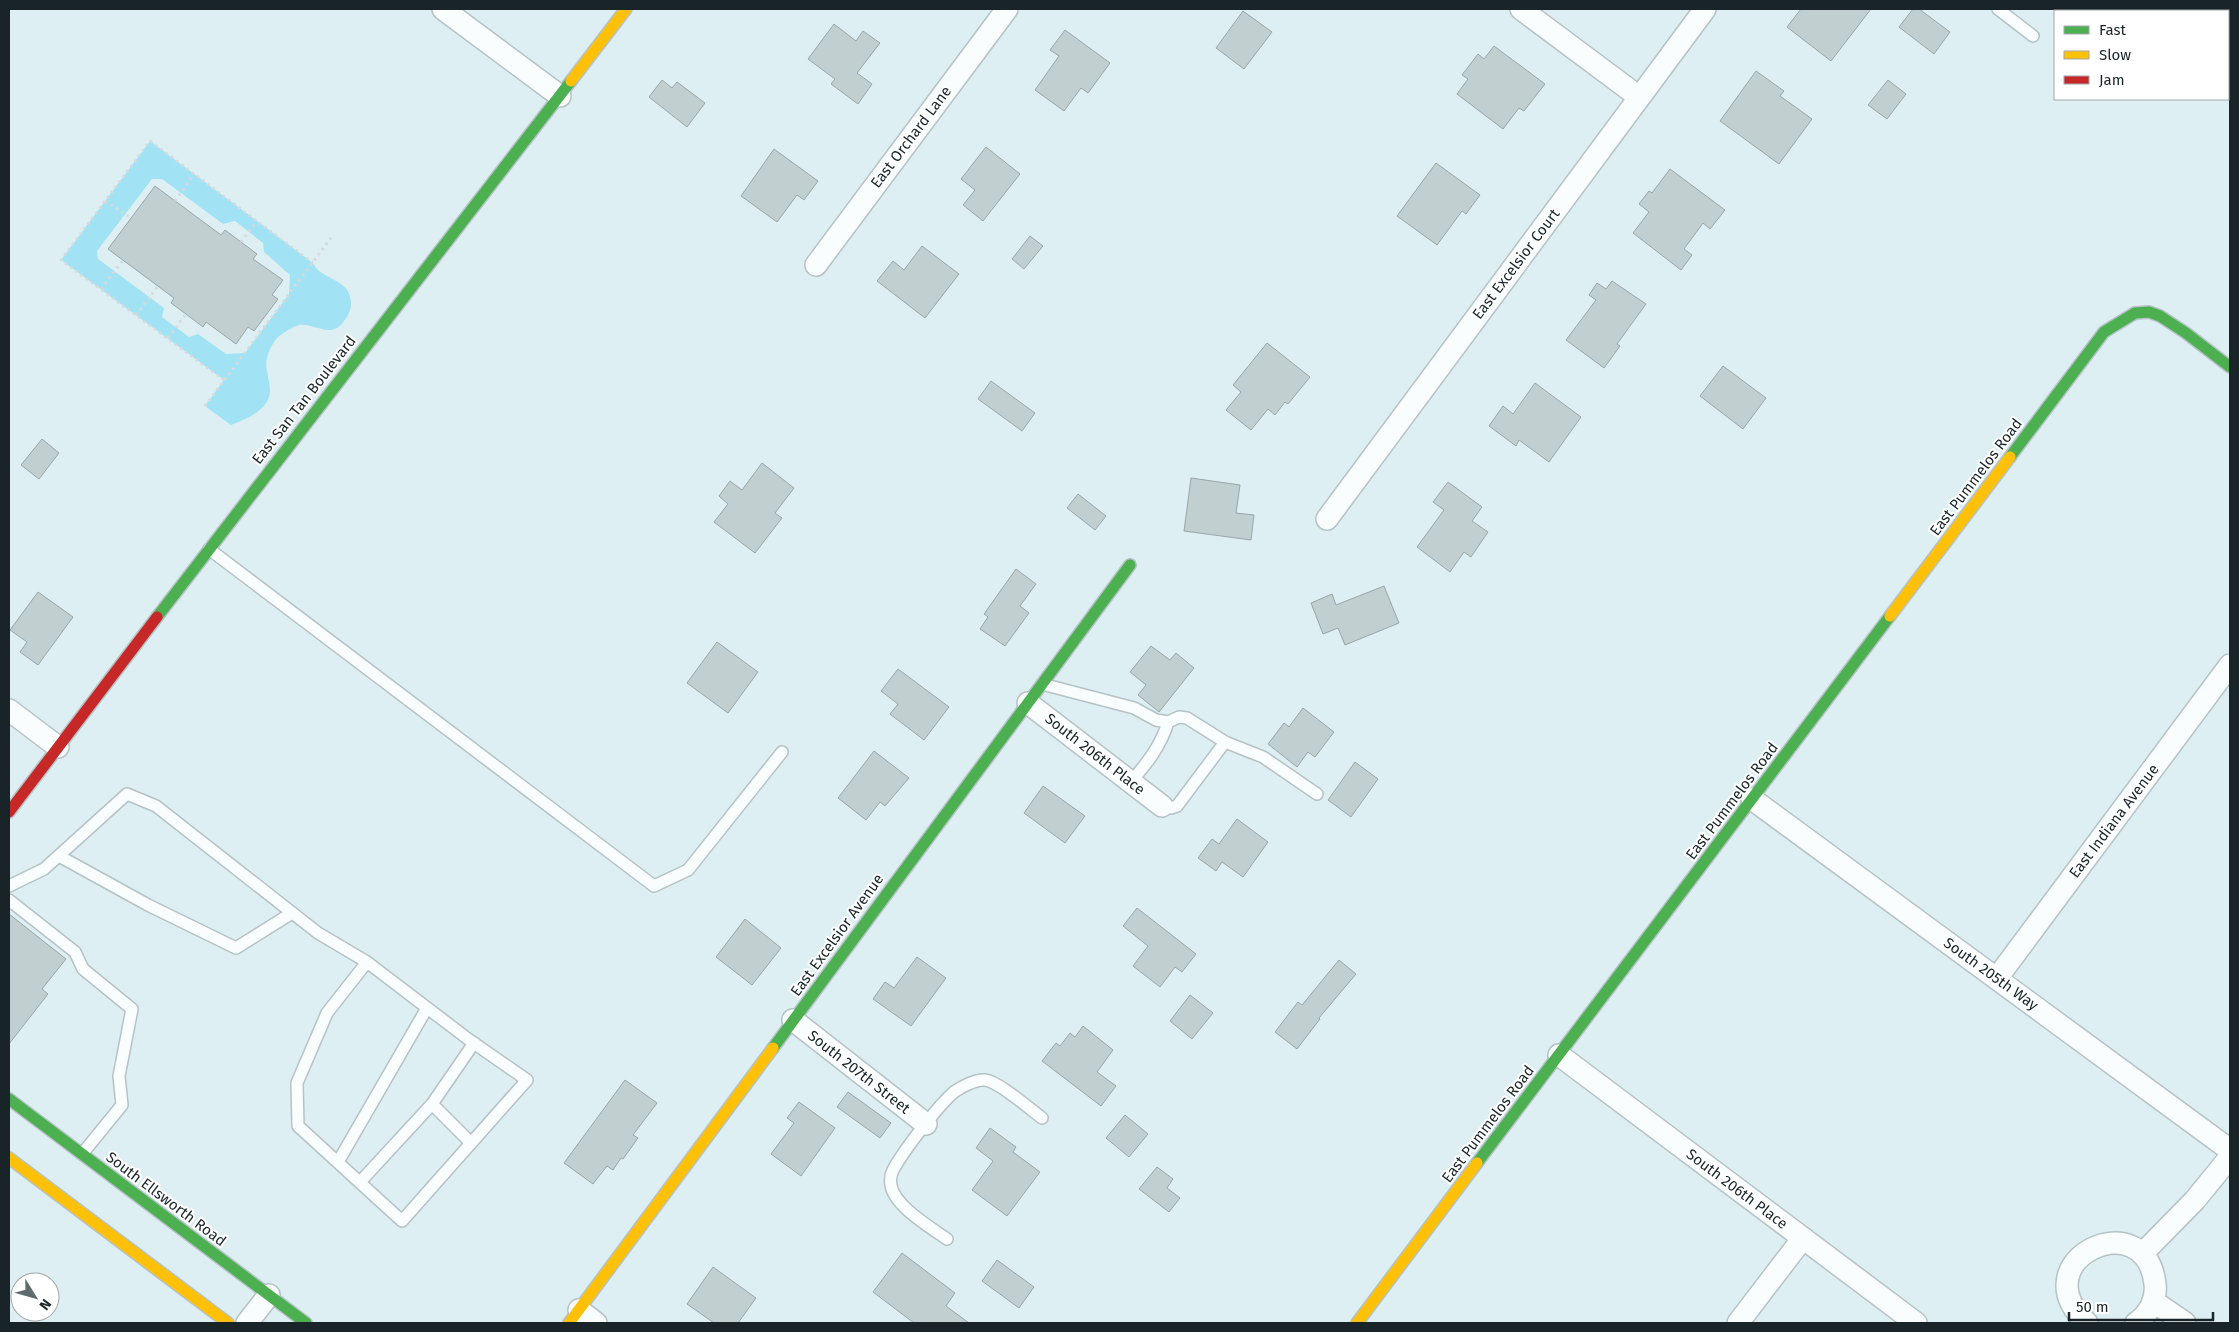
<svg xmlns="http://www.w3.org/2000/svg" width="2239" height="1332" viewBox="0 0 2239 1332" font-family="'Fira Sans',sans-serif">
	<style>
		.green { fill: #a1e2f5; fill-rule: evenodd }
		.building { fill: #c1cfd1; stroke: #99a6a9 }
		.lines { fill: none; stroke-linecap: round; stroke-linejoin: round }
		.lane-casing { stroke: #b5c2c6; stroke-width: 14 }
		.street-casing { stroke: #b5c2c6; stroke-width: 24 }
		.fast-casing { stroke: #b5c2c6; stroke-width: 14 }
		.slow-casing { stroke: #b5c2c6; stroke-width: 14 }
		.jam-casing { stroke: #b5c2c6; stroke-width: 14 }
		.path { stroke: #d5dadb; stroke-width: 3; stroke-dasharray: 2.5 4; stroke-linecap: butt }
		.lane { stroke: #fafdfd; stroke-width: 11 }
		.street { stroke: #fafdfd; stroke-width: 21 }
		.fast { stroke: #4caf50; stroke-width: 11 }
		.slow { stroke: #ffc107; stroke-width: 11 }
		.jam { stroke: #c62828; stroke-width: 11 }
		.labels { text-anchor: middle; stroke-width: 4; stroke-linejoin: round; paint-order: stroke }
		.street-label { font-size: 15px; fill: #182427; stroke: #fff }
	</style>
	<rect width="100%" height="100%" fill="#deeff4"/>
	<path class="green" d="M150 141 313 263C321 281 352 278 351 304 351 310 348 316 344 321 331 340 316 323 299 325 294 326 283 333 279 336 271 344 264 359 267 371 269 384 274 394 264 406 255 416 242 420 231 425L205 406 224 380 61 260ZM152 179H162L223 224 235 221 263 243 264 252 290 275 289 294 245 353 226 354 198 334 189 337 162 317 164 308 98 259 97 251Z"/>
	<g class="building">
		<path d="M1801 9H1871L1831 61 1787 27Z"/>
		<path d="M1913 9H1919L1950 32 1934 54 1899 27Z"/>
		<path d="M1243 11 1272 32 1244 69 1216 48Z"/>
		<path d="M834 24 856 41 863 31 880 43 857 73 872 84 858 104 831 84 835 79 808 59Z"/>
		<path d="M1065 30 1110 63 1088 93 1081 88 1064 111 1035 90 1059 56 1050 50Z"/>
		<path d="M1494 46 1545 84 1524 111 1519 108 1503 129 1457 94 1468 79 1462 75 1478 54 1484 59Z"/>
		<path d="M1756 71 1784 91 1780 96 1812 119 1779 164 1720 121Z"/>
		<path d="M662 80 672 88 677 82 705 103 687 127 649 97Z"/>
		<path d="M1888 80 1906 94 1887 119 1868 105Z"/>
		<path d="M986 147 1020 174 983 221 963 205 975 190 961 179Z"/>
		<path d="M774 149 818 181 804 200 797 195 777 222 741 196Z"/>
		<path d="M1436 163 1480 195 1466 214 1462 211 1437 245 1397 216Z"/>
		<path d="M1670 169 1725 210 1710 229 1703 223 1684 249 1692 255 1681 270 1633 233 1649 212 1639 204 1649 191 1652 193Z"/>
		<path d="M155 186 221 235 225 230 257 254 253 259 283 280 272 295 278 299 254 331 248 327 236 344 206 322 203 327 186 314 171 303 174 298 108 249Z"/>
		<path d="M1030 236 1043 246 1024 269 1012 259Z"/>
		<path d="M922 246 959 274 925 318 877 281 893 261 904 270Z"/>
		<path d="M1612 281 1646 304 1617 344 1620 346 1604 368 1566 340 1596 300 1589 295 1597 283 1606 289Z"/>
		<path d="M1267 343 1310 377 1288 404 1285 402 1275 415 1268 409 1251 430 1226 410 1241 392 1233 385Z"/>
		<path d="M1723 366 1766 398 1743 429 1700 396Z"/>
		<path d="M991 381 1035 413 1022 431 978 399Z"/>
		<path d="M1535 383 1581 417 1549 462 1519 440 1516 446 1489 426 1503 406 1513 414Z"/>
		<path d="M42 439 59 453 39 479 21 465Z"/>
		<path d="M762 463 794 488 775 513 782 518 755 553 714 522 728 504 719 496 730 481 742 490Z"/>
		<path d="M1191 478 1240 485 1236 513 1254 515 1251 540 1184 531Z"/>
		<path d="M1448 482 1482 507 1472 521 1488 532 1471 557 1464 552 1450 572 1417 547 1444 510 1433 502Z"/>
		<path d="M1078 494 1106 516 1095 530 1067 508Z"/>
		<path d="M1016 569 1036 584 1020 606 1029 613 1005 646 980 629 988 617 984 614Z"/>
		<path d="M1384 586 1399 623 1345 645 1338 628 1323 634 1311 603 1332 594 1336 605Z"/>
		<path d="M38 592 73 617 38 665 20 652 27 642 10 630Z"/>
		<path d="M717 642 758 672 728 713 687 683Z"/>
		<path d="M1151 646 1170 660 1176 653 1194 668 1159 712 1138 695 1146 685 1130 672Z"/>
		<path d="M898 669 949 707 924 740 890 714 898 704 881 691Z"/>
		<path d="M1303 708 1334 732 1315 757 1308 752 1297 767 1268 744 1284 723 1289 727Z"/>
		<path d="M874 751 909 778 885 806 880 802 866 820 838 798Z"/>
		<path d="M1355 762 1378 779 1351 817 1328 800Z"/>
		<path d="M1043 786 1085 816 1065 843 1024 813Z"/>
		<path d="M1237 819 1268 842 1243 877 1222 862 1216 871 1198 858 1212 839 1219 844Z"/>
		<path d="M1137 908 1196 954 1182 972 1175 967 1160 987 1133 966 1148 946 1123 926Z"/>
		<path d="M9 914 66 959 42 989 48 994 9 1044Z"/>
		<path d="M745 919 781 948 752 985 716 957Z"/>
		<path d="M917 957 946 978 911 1026 873 999 885 982 894 988Z"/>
		<path d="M1339 960 1356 974 1319 1018 1320 1019 1297 1049 1275 1032 1298 1002 1302 1005Z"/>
		<path d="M1190 995 1213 1013 1192 1039 1170 1021Z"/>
		<path d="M1083 1026 1113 1050 1097 1072 1116 1086 1101 1106 1042 1061 1056 1043 1060 1046 1070 1033 1075 1037Z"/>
		<path d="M625 1080 657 1103 633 1135 638 1138 623 1159 621 1158 613 1170 607 1166 593 1184 564 1163Z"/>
		<path d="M848 1092 891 1123 880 1138 837 1107Z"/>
		<path d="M799 1102 835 1128 801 1176 771 1154 794 1123 787 1118Z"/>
		<path d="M1125 1115 1148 1134 1129 1157 1106 1138Z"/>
		<path d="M990 1128 1016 1147 1013 1152 1040 1172 1007 1216 972 1190 993 1161 976 1148Z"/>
		<path d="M1157 1167 1173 1179 1167 1188 1180 1198 1169 1212 1139 1189Z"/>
		<path d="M902 1253 955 1293 946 1306 969 1323H914L873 1292Z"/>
		<path d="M997 1260 1034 1287 1019 1308 982 1281Z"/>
		<path d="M713 1267 756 1298 738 1323H714L687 1304Z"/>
	</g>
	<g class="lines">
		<defs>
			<g id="lane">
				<path d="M1998 9 2033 36"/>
				<path d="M209 549 654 886 688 870 782 752"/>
				<path d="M1042 684 1134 708 1156 720 1168 722 1179 717 1187 718 1225 742 1263 757 1317 794"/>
				<path d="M1131 782C1147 763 1161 746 1168 722"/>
				<path d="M1162 806 1171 808 1177 806 1225 742"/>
				<path d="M59 856 148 905 236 948 292 913"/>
				<path d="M9 886 44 869 127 794 156 806 318 933 367 962 468 1039 527 1080 402 1221 298 1126 297 1083 327 1013 367 962"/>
				<path d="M9 900 75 952 83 969 132 1009 119 1076 122 1105 82 1154"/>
				<path d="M432 1104 471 1143"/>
				<path d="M338 1162 427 1008"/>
				<path d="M360 1182 432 1104 474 1043"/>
				<path d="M947 1239C930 1227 894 1206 891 1185 890 1180 891 1174 893 1170 904 1150 937 1107 954 1092 961 1087 976 1079 985 1080 998 1081 1030 1109 1042 1118"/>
			</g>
			<g id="street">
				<path d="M443 9 560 96"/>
				<path d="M1521 9 1639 97"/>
				<path d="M816 265 1007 9"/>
				<path d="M1327 519 1705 9"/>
				<path d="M1028 703 1162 806"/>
				<path d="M9 710 58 747"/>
				<path d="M1752 799 2230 1150"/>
				<path d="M1997 978 2230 665"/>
				<path d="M793 1020 926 1124"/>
				<path d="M1559 1055 1916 1323"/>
				<path d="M2142 1254 2195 1200 2230 1157"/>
				<path d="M2153 1301 2185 1323"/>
				<path d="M579 1310 596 1323"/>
				<path d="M247 1323 269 1295"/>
				<path d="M1738 1323 1803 1238"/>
				<path d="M2087 1323C2019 1260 2146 1201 2155 1284 2157 1300 2148 1315 2136 1323"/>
			</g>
			<g id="fast">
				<path d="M2010 457 2104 332 2135 313 2149 312 2160 316 2186 333 2230 367"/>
				<path d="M157 617 571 81"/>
				<path d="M773 1048 1130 565"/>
				<path d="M9 1099 306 1323"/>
				<path d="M1477 1163 1890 616"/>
			</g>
			<g id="slow">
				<path d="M571 81 626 9"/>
				<path d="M1890 616 2010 457"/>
				<path d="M9 1158 228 1323"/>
				<path d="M569 1323 773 1048"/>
				<path d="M1357 1323 1477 1163"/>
			</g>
			<path id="jam" d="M9 812 157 617"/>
		</defs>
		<use href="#lane" class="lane-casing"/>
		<use href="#street" class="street-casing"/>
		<use href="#fast" class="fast-casing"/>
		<use href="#slow" class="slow-casing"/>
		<use href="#jam" class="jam-casing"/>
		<g class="path">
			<path d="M105 201 131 218"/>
			<path d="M175 201 194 174"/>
			<path d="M241 242 257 221"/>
			<path d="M101 289 123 260"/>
			<path d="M136 315 158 286"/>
			<path d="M168 338 186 314"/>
			<path d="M224 380 61 260 150 141 313 263"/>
			<path d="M205 406 331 238"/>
		</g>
		<use href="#lane" class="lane"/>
		<use href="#street" class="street"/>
		<use href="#fast" class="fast"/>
		<use href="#slow" class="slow"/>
		<use href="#jam" class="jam"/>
	</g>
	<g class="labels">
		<g class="street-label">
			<text transform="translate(911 137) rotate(-53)" y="5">East Orchard Lane</text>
			<text transform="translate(1516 264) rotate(-53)" y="5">East Excelsior Court</text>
			<text transform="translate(304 400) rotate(-52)" y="5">East San Tan Boulevard</text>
			<text transform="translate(1976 477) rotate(-53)" y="5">East Pummelos Road</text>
			<text transform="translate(1095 754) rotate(38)" y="5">South 206th Place</text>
			<text transform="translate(1732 801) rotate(-53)" y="5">East Pummelos Road</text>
			<text transform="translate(2114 821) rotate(-53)" y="5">East Indiana Avenue</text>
			<text transform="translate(837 935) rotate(-54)" y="5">East Excelsior Avenue</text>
			<text transform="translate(1991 974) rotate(36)" y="5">South 205th Way</text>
			<text transform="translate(859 1072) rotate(38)" y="5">South 207th Street</text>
			<text transform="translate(1488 1124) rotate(-53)" y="5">East Pummelos Road</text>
			<text transform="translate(1737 1189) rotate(37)" y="5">South 206th Place</text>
			<text transform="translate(166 1199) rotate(37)" y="5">South Ellsworth Road</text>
		</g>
	</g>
	<rect width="2239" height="1332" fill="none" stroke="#182427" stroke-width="20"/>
	<rect x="2054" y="10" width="175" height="90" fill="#ffffff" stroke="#a3a7a9"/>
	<rect x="2064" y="26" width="25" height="8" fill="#4caf50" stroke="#a3a7a9"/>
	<text x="2099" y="35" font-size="15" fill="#182427">Fast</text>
	<rect x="2064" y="51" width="25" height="8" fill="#ffc107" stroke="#a3a7a9"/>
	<text x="2099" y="60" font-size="15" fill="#182427">Slow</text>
	<rect x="2064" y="76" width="25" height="8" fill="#c62828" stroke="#a3a7a9"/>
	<text x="2099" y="85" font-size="15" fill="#182427">Jam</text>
	<g transform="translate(35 1297) rotate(127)"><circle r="24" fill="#ffffff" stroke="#a3a7a9"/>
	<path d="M0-4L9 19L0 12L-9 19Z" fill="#5d6b6f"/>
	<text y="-8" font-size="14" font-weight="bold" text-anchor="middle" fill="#182427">N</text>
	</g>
	<path d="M2069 1312v8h144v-8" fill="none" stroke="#182427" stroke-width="2.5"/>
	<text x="2076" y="1312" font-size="15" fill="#182427" stroke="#ffffff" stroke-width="4" paint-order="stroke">50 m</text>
</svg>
